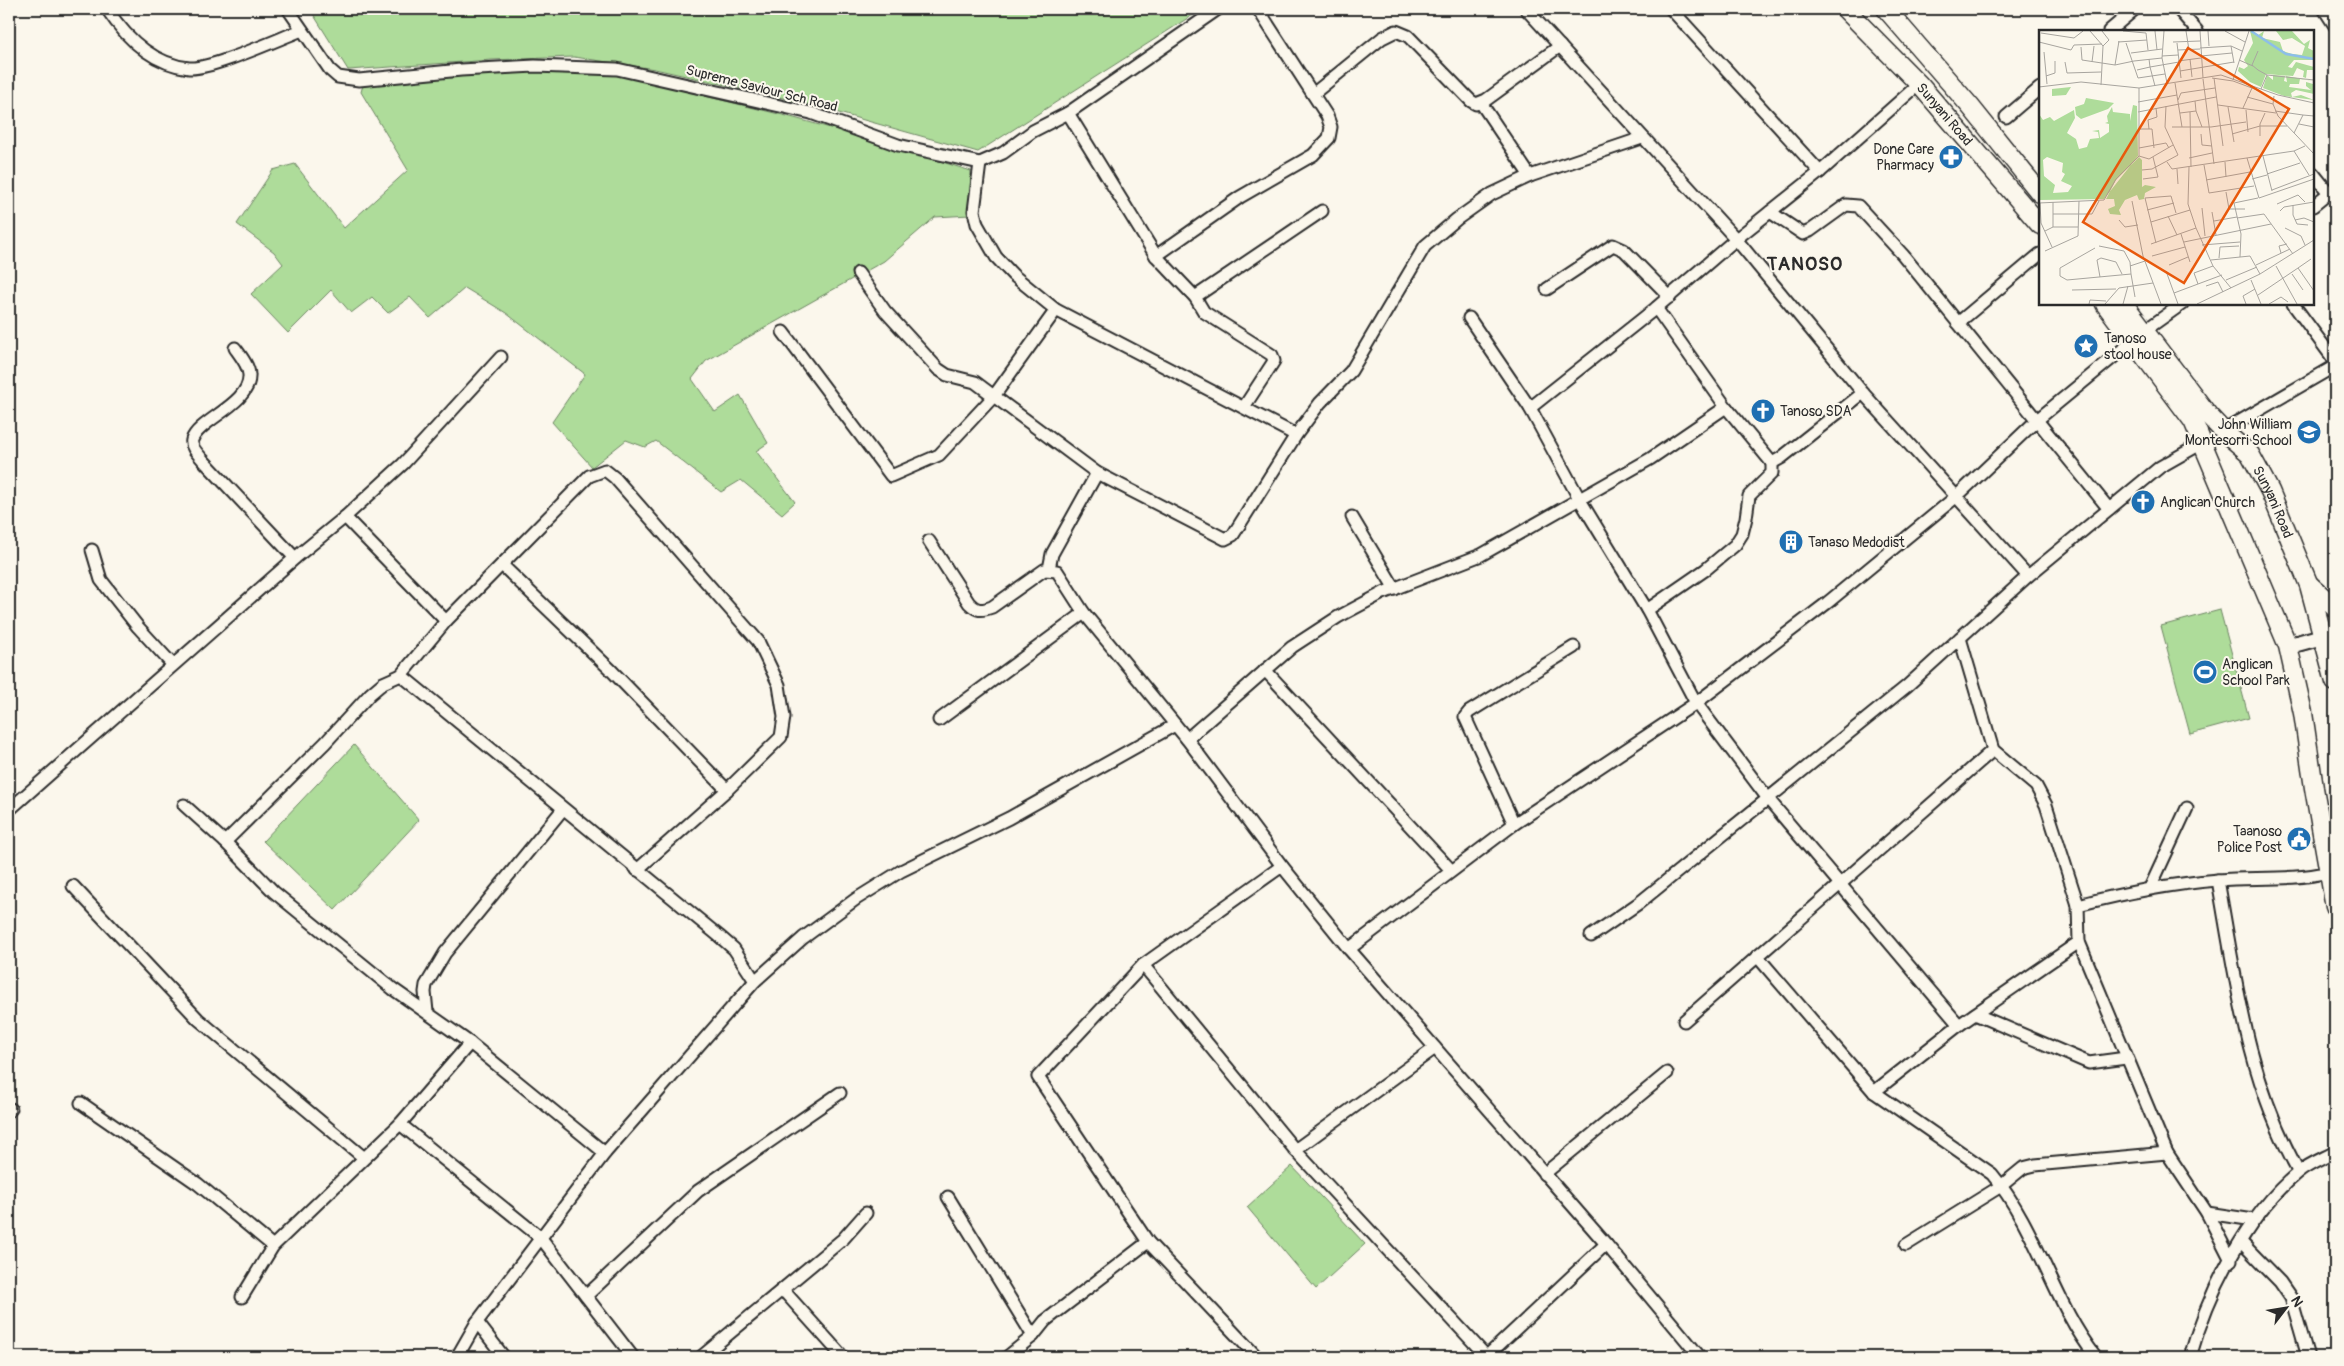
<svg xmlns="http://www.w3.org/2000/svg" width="2344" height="1366" viewBox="0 0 2344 1366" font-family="Pangolin,sans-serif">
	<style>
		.green { fill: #aedc9a; stroke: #6c8462 }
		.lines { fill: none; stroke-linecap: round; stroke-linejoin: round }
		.street-casing { stroke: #2b2b2b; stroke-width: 15 }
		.secondary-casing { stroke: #2b2b2b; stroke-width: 19 }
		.primary-casing { stroke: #2b2b2b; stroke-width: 21 }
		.street { stroke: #fbf7ec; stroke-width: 11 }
		.secondary { stroke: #fbf7ec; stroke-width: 15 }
		.primary { stroke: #fbf7ec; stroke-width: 18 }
		.labels { text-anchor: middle; stroke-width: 4; stroke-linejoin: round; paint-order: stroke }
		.street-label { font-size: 14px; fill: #2b2b2b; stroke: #fbf7ec }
		.poi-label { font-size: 14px; fill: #2b2b2b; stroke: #fbf7ec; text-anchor: start }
		.district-label { font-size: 19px; font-weight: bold; letter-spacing: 1px; fill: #2b2b2b; stroke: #fbf7ec }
		.inset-river { fill: none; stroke: #8dbee9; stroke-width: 2.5 }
		.inset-road { fill: none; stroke: #a8a59f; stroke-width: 1 }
		.view { fill: #e8590c; fill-opacity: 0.15; stroke: #e8590c; stroke-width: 2.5 }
		.inset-edge { fill: none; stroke: #2b2b2b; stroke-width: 2.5 }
	</style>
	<rect width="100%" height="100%" fill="#fbf7ec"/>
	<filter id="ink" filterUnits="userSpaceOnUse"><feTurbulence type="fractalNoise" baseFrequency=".02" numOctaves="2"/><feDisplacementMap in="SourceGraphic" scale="10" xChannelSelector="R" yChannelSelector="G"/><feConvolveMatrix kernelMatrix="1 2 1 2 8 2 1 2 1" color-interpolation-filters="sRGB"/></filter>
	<g filter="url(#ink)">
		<g class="green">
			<path d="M310 9H1202L978 152 796 101 655 69 574 57 491 60 348 70Z"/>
			<path d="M566 71 615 74 787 116 863 137 971 171 970 215 935 217 884 261 706 361 692 379 715 412 740 395 768 443 756 451 795 502 782 514 741 480 721 492 656 441 645 447 626 440 592 467 552 422 585 374 506 313 465 288 430 318 410 297 388 313 372 297 351 313 331 290 288 333 251 294 283 264 274 252 237 224 273 170 295 164 344 228 408 170 361 92 363 85 462 75Z"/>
			<path d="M2220 610 2249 718 2190 734 2161 626Z"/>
			<path d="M354 745 419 820 335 910 263 841Z"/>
			<path d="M1292 1166 1365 1244 1316 1289 1247 1207Z"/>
		</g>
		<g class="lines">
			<defs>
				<g id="street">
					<path d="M107 9C126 38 153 64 189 68 211 70 278 39 302 30"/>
					<path d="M288 9 330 70 338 77 359 80 461 70 535 66 617 69 811 113 898 145 980 163 1003 153 1033 131 1068 113 1218 9"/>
					<path d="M1526 9 1736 239 1863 393 2028 576"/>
					<path d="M1671 9 1820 172"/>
					<path d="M2178 9 2197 31"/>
					<path d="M2324 9 2335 26"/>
					<path d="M2109 31 2135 9"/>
					<path d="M1313 94 1382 38 1396 31 1408 36 1471 101 1476 104 1486 100 1560 46"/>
					<path d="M1481 103 1530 176"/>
					<path d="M1068 113 1156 256 1195 297 1204 312 1272 355 1274 361 1244 407"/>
					<path d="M2006 117 2040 88"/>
					<path d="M980 163 974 211 977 224 996 257 1013 275 1056 310 1296 435"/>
					<path d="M2313 173 2329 193"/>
					<path d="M2313 206 2335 188"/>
					<path d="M1770 212 1803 234 1810 231 1846 205 1858 206 1903 255 2109 509"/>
					<path d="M1156 256 1240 197 1313 155 1329 138 1331 127 1327 116 1258 9"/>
					<path d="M858 273 885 311 938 369 947 375 975 382 1097 473 1225 539 1233 535 1296 435 1320 403 1351 371 1425 246 1457 219 1492 194 1530 176 1642 138"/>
					<path d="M1547 289 1613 245 1624 250 1670 297"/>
					<path d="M1195 297 1322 211"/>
					<path d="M2293 304 2335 361"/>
					<path d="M1656 308 1726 407 1772 463 1781 458 1863 393"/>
					<path d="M1469 318 1530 408 1580 500 1647 610 1696 703 1769 800 1959 1025"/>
					<path d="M1958 323 2040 254"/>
					<path d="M2144 331 2182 304"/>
					<path d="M783 332 891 476 939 455 994 396 1056 310"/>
					<path d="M235 348C240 355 249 366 249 375 251 404 198 420 192 440 190 447 199 455 203 460L295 558"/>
					<path d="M1530 408 1656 308 1736 239 1820 172 1919 84"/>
					<path d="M2223 431 2335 366"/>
					<path d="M345 517 446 621"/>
					<path d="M1352 517 1395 589"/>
					<path d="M929 541 969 603C977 611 981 611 992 607L1044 570 1057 571 1084 613 1187 739 1282 866 1349 949 1606 1244 1700 1357"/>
					<path d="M92 550 101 580 138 627 172 664"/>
					<path d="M502 565 611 670 727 790"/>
					<path d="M1049 569 1052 554 1097 473"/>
					<path d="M1647 610 1705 570 1735 545 1742 534 1746 518 1749 496 1772 473V463"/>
					<path d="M1960 638 1993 750 2036 786 2046 805 2078 905 2079 942 2167 1153 2207 1213 2231 1260"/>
					<path d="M1265 670 1451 870"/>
					<path d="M401 675 719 936 734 949 755 981"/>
					<path d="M939 720 1084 613"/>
					<path d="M1187 739 1292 647 1338 617 1383 593 1481 555 1650 459 1726 407"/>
					<path d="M184 805 225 842 274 892 393 989 470 1043 605 1153"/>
					<path d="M9 810 295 558 345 517 403 464 501 357"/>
					<path d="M1514 824 1465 717 1469 712 1574 647"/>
					<path d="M225 842 325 743 370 694 383 683 401 675 446 621 589 476 605 470 615 478 758 641 779 685 784 717 781 737 727 790 637 870"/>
					<path d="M2218 880C2236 981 2248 1082 2299 1172"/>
					<path d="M73 886 198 1019 363 1157"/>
					<path d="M2150 888 2187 808"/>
					<path d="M2078 905C2124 893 2170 884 2218 880 2255 877 2292 881 2329 872"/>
					<path d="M1591 936 1639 903 1907 686 2028 576 2160 467 2204 442"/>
					<path d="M1349 949 1514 824 1696 703 1827 603 1957 496 2037 420 2133 341"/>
					<path d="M1757 956 1874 1092 1992 1174C2026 1215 2044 1268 2069 1315 2077 1330 2086 1344 2096 1357"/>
					<path d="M1143 965 1295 1150 1487 1357"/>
					<path d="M427 1012 425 992 426 985 445 953 563 809"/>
					<path d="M1975 1014 2089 1063 2126 1058"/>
					<path d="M1684 1021 1993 750"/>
					<path d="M1874 1092 1959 1025 2079 942"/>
					<path d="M81 1103 198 1184 273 1246"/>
					<path d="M9 1111 11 1109"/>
					<path d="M400 1124 541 1238 633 1357"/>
					<path d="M1295 1150 1435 1048"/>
					<path d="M1544 1174 1667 1073"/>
					<path d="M948 1197 1033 1336"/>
					<path d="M2207 1213 2254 1220"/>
					<path d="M2241 1242 2280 1282 2291 1298 2308 1357"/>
					<path d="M1906 1245 2001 1186 2023 1168 2035 1165 2167 1153"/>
					<path d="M783 1290 843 1357"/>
					<path d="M586 1296 698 1191 840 1093"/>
					<path d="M242 1297 273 1246 400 1124 470 1043"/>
					<path d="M477 1322 504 1357"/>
					<path d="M457 1357 477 1322 605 1153 755 981 803 938 856 899 901 871 1009 818 1175 725"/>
					<path d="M701 1357 843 1239 866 1213"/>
					<path d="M1007 1357 1033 1336 1045 1321 1148 1242"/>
					<path d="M1257 1357 1148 1242 1038 1077 1143 965 1282 866"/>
					<path d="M1486 1357 1606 1244"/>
					<path d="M2190 1357C2208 1293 2246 1215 2299 1172 2309 1164 2324 1158 2335 1152"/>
				</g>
				<path id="secondary" d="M2288 646 2335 633"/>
				<g id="primary">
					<path id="s1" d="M1845 9 1919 84 2040 225"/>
					<path d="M1886 9 1970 106 2040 193"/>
					<path d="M2105 304 2193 421 2288 646 2303 713 2314 788 2335 907"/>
					<path id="s2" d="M2124 304 2209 416 2223 431 2250 454 2270 491 2309 585 2335 682"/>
					<path d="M2310 585 2335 608"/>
				</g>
			</defs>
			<use href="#street" class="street-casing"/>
			<use href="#secondary" class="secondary-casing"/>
			<use href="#primary" class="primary-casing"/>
			<use href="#street" class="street"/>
			<use href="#secondary" class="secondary"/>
			<use href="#primary" class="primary"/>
		</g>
	</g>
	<defs>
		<symbol id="pharmacy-disc" viewBox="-11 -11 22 22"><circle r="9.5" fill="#1f6fb2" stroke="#fbf7ec"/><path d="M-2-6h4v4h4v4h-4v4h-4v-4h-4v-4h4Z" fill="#fff"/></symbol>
		<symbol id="sight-disc" viewBox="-11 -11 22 22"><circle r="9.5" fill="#1f6fb2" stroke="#fbf7ec"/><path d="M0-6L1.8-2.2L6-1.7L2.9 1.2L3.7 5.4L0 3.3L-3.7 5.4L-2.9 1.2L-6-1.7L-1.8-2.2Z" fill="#fff"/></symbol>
		<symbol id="church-disc" viewBox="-11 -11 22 22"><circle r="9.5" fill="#1f6fb2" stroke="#fbf7ec"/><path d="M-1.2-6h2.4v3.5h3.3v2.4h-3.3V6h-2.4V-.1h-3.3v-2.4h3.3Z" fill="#fff"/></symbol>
		<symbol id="school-disc" viewBox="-11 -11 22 22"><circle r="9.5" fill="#1f6fb2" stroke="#fbf7ec"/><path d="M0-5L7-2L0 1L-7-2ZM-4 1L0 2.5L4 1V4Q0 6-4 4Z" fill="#fff"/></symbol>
		<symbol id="building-disc" viewBox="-11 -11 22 22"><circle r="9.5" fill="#1f6fb2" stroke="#fbf7ec"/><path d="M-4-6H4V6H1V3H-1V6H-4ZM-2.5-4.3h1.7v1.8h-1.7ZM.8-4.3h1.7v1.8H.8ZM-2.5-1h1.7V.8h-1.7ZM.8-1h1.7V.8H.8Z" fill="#fff"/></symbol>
		<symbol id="stadium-disc" viewBox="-11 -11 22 22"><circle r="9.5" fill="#1f6fb2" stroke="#fbf7ec"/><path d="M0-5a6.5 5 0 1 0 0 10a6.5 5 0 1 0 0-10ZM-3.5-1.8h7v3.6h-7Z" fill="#fff"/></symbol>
		<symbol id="civic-disc" viewBox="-11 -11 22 22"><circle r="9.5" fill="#1f6fb2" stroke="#fbf7ec"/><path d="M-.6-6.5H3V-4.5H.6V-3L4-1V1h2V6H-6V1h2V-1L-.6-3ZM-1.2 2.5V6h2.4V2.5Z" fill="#fff"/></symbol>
	</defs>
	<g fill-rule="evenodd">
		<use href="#pharmacy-disc" x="1937" y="143" width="28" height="28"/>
		<use href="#sight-disc" x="2072" y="332" width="28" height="28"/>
		<use href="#church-disc" x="1749" y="397" width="28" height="28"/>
		<use href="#school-disc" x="2295" y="418" width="28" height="28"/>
		<use href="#church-disc" x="2129" y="488" width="28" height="28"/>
		<use href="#building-disc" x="1777" y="528" width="28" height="28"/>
		<use href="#stadium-disc" x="2191" y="658" width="28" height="28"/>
		<use href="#civic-disc" x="2285" y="825" width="28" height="28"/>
	</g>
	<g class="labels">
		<g class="street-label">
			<text transform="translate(762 88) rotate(14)" y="5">Supreme Saviour Sch Road</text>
			<text dy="5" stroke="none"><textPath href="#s1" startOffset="145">Sunyani Road</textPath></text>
			<text dy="5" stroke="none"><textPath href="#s2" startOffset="250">Sunyani Road</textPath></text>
		</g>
		<g class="poi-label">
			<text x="1934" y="154" text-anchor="end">Done Care<tspan x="1934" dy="16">Pharmacy</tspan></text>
			<text x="2104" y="343">Tanoso<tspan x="2104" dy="16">stool house</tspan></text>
			<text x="1780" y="416">Tanoso SDA</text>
			<text x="2292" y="429" text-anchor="end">John William<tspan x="2292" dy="16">Montesorri School</tspan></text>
			<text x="2160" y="507">Anglican Church</text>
			<text x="1808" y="547">Tanaso Medodist</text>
			<text x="2222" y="669">Anglican<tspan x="2222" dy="16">School Park</tspan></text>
			<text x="2282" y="836" text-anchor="end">Taanoso<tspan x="2282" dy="16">Police Post</tspan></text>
		</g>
		<g class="district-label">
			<text x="1805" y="270">TANOSO</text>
		</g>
	</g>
	<g transform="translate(2039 30)">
		<rect width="275" height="275" fill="#fbf7ec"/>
		<path d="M211 1 218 6 225 1 223 8 241 12 244 21 253 24 263 25 266 16 253 8 244 10 237 1H253L265 14 271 10 269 18 275 21V30H255L249 37 253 38 257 32 275 37V40H268L267 48 264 47 265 41 258 38 254 46 227 44 222 57 211 52 199 41 200 37 205 39 209 36 205 30 214 13ZM228 45 234 50V45L246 46 245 51 248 52 247 46 275 51 261 49 260 54H251L250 57 272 60 267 56V52L274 54 275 64 257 60 252 63 253 67 262 65 275 70 245 66 224 58ZM32 57 27 65 13 66V59ZM47 68 64 71 75 73 69 79 42 89 37 85 36 77 45 74ZM94 75 98 76 99 126 65 169 0 170V84L4 90 11 87 15 91 35 80 36 88 28 103 37 109 40 119 48 117 51 109 60 108 59 102 53 101 60 100 61 108 70 102V94L66 93 69 92 68 86 73 77 74 82 91 84V91ZM8 127 24 133 23 142 26 144 22 151 33 156 29 162 14 163 16 155 5 146 4 130ZM100 127 103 130V157L106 155 117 157 106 163 105 169 100 170 98 165 86 170 80 180 82 185 71 184 69 179 76 176 75 169H67L77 150Z" fill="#aedc9a" fill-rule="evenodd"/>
		<path class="inset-river" d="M212 1 247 24 275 29"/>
		<path class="inset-road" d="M51 1 64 16 62 55M63 1 70 10 64 16M84 1 107 3 109 20M116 1 118 20M125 1 123 28 128 53M147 1 150 20M161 1 164 48M169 1 170 16M186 1 206 12M2 3 35 8 44 1M0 12 32 20 35 15 63 14M79 12 108 10M134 12 161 11M87 13 99 48 126 44M138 13 142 48M192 16 195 33M42 17 43 30 76 35 95 31M161 18 192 16 203 21M139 20 161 19M219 21 213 35 219 40 228 45 275 50M5 22 8 54M92 23 123 19M123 26 139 25M162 26 193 23M110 29 111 37 140 32M151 29 153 47M200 30 214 36M95 31 123 28M139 31 162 28M26 32 28 43 62 42M53 32 55 16M76 35 80 11M98 40 111 37 116 56M141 41 195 32M7 46 16 43V31M173 48 194 51 221 61M175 48 184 116M164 49 175 134M194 50 210 1M136 53 143 97M0 57 42 52 100 58 182 45 239 65 275 73M222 59 228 45M235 66 234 74 239 86 275 124M208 67 234 74M139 70 142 63 176 58M99 72 138 65M179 75 237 83M189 77 195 112M204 78 213 58M207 80 209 102M157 81 163 97M236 81 264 85M99 82 177 67M151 82 152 137M141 83 157 81 156 71M260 94 275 97M133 97H172L207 92M99 99H113L115 118M110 99 109 90 118 87 117 78M255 103 264 85 275 86M162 104 163 115 173 116M193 104 221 96H248M221 106V94L226 83M100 118 127 113 130 118M255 121 270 145M100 126 110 129 134 115M224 126 233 161M150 128 173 123M208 128 220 168 275 149M128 132 133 139 255 121 266 116M186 132 187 147M165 135 170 163 215 156M150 137 149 174 157 198 174 236 192 258M138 139 139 154M103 140 113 139 139 125 126 97 127 76M228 144 261 133M104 149 119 147 114 127M213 149 228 145M167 150 211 142M233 160 275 144M187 162 190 179H206M93 171 104 226 122 274M0 173 65 170 77 149 100 126V58M1 173 2 193 13 217M238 174 259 165 266 172M254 175V185L258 194 269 195M163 178 166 206M108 180 135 173M241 181 245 177 275 172M173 182 177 205M14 184H53L60 171M129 186 138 205M198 188 225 184 254 224M80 190 86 197 99 195M256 190 265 188 275 192M175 191 198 187M112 192 151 180M14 197V172M246 198 262 206 266 215M6 201 14 197H39M142 204 151 232M145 212 232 194M117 213 106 168 132 166 137 183M112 214 157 198M163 215 201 212M56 218 21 238V246L28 250 92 244 91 232 85 221 60 216M6 221 39 206 40 171M242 223 240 216 248 214M113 226 146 217M201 227 202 204 195 173 219 168M180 228 181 217 200 216M172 230 211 226 221 244M130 235 149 227M217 235 251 219M91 236 106 231M237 236 258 274M259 238 272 229M127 241 139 274M92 244 96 267M253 244 264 260M61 247 58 230 62 228 77 232 83 244M187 250 218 237M212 250 222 274M159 254 155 243 174 236M167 256 179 252 184 262M33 260 77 259M135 263 183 245M219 265 259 238 275 261M50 274 51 270 67 271M66 274 80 258 114 253M84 274 89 256M158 274 221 244 275 210M207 274 204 266 216 259M230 274 242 267 249 272"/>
		<path class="view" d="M149 18 250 79 145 253 44 192Z"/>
		<rect width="275" height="275" class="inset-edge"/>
	</g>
	<rect width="2344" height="1366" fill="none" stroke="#fbf7ec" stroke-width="30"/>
	<rect x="15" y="15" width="2314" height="1336" fill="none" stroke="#2b2b2b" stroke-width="2" filter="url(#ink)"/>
	<g transform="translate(2286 1308) rotate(59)" stroke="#fbf7ec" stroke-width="4" paint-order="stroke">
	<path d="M0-4L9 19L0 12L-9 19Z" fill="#2b2b2b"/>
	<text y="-8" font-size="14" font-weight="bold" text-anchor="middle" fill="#2b2b2b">N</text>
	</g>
</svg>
